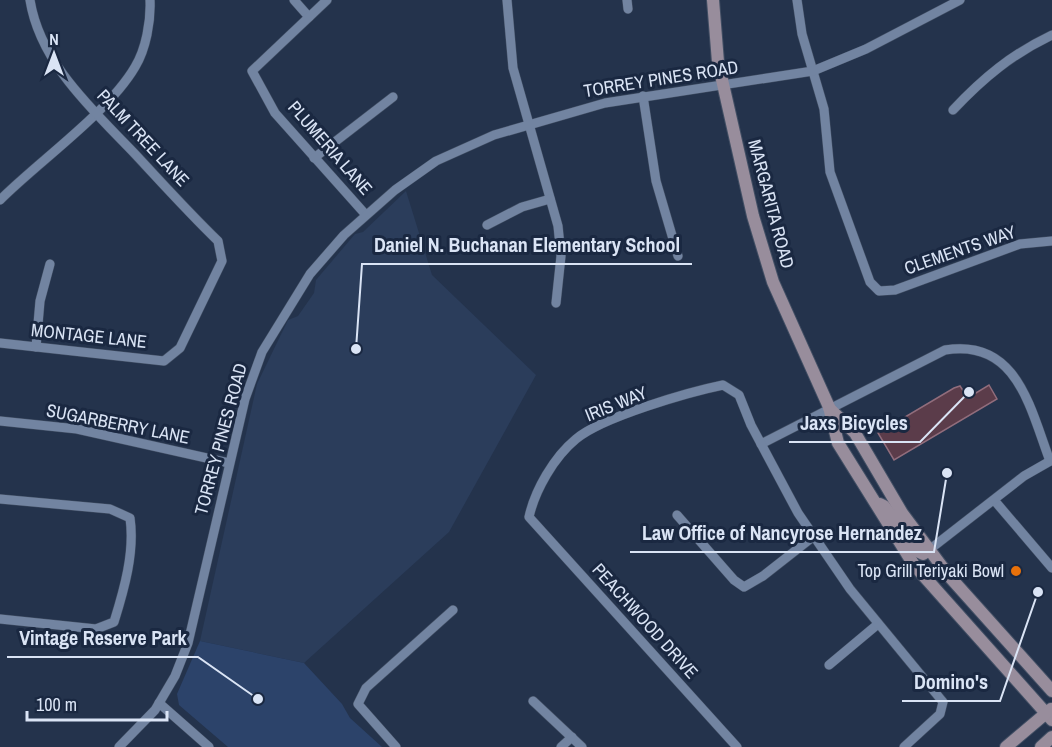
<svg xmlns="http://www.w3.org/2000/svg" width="1052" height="747" viewBox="0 0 1052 747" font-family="'Archivo Narrow',sans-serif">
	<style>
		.built { fill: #2b3d5b }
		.green { fill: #2c436a }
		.building { fill: #5b3c4a; stroke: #916d7c; stroke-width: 1.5 }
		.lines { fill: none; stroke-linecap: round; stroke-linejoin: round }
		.minor-casing { stroke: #424f64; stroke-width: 10 }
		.secondary-casing { stroke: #424f64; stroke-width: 14 }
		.minor { stroke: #7284a1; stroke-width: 9 }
		.secondary { stroke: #988d9c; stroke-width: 12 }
		.food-dot { fill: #e8710a; stroke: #1a2841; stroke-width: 2 }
		.labels { text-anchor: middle; stroke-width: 6; stroke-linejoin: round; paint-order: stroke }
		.street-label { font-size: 18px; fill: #dae4f5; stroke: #1a2841 }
		.poi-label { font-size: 18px; fill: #dae4f5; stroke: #1a2841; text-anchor: end }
		.leader { fill: none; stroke: #dae4f5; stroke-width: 2 }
		.callout-dot { fill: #dae4f5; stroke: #1a2841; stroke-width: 2 }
		.callout-label { font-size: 20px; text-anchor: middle; font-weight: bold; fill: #dae4f5; stroke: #1a2841; stroke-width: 6; stroke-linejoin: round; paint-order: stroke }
	</style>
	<rect width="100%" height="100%" fill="#24334c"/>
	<path class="built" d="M406 191 432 275 536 375 449 532 304 663 200 641 257 384 288 320 298 316 314 293 316 280 355 234 363 232Z"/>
	<path class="green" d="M200 641 304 663 342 704 350 718 382 747H228L179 705 177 694Z"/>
	<path class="building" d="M989 385 997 399 894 460 878 433 954 388 960 386 964 392 972 387 976 393Z"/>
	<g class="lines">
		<defs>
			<g id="minor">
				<path d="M294 0 309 17"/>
				<path d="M327 0 252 71 275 113 366 215"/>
				<path d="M507 0 513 68 558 226 561 256 556 303"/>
				<path d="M627 0 628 9"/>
				<path d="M797 0 802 34 824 109 830 172 870 282 879 291 895 290 1020 244 1052 241"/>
				<path d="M643 96 656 181 678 256"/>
				<path d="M953 110C983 78 1012 54 1052 35"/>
				<path d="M314 158 393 97"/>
				<path d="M0 200C39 161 108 113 135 67 146 49 151 21 150 0"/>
				<path d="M487 225 522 207 550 199"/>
				<path d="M0 343 164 361 180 348 222 261 218 241C189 213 162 183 135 154 93 110 40 63 30 0"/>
				<path d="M36 347 40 301 50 264"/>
				<path d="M0 421 77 429 229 463"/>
				<path d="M761 444 945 350C1017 338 1030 408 1050 461"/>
				<path d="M0 499 110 509 130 518C135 552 124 590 114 622L96 629 0 619"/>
				<path d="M994 500 1052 568"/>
				<path d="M677 515 734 580 744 587 763 576 814 536"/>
				<path d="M929 550 1024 476 1052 460"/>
				<path d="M829 665 878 624"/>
				<path d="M533 701 582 747"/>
				<path d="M159 703 209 747"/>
				<path d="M119 747 155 710 175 676 188 643 245 399 262 352 310 274 344 235 395 190 436 161 494 135 605 103 813 71 866 49 960 0"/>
				<path d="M396 747 358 704 366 688 453 610"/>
				<path d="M561 747 572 737"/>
				<path d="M737 747 529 517C535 490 554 457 576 439 602 417 689 392 723 385L739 395 751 425 798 513 850 589 943 702 940 714 904 747"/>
			</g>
			<g id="secondary">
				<path d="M713 0 718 62 753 216 773 282 829 407 838 443 914 565 1052 720"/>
				<path d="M829 408 855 433 902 513 949 576 1052 691"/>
				<path d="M880 504 884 506 917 551 923 554 929 550"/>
				<path d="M1006 747 1051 709"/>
				<path d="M1041 747 1052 737"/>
			</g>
		</defs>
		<use href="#minor" class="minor-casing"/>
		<use href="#secondary" class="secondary-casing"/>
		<use href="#minor" class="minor"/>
		<use href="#secondary" class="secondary"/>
	</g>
	<circle class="food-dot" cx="1016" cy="571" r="6"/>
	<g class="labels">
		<g class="street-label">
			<text transform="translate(661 79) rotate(-9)" y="6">TORREY PINES ROAD</text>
			<text transform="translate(143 138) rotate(47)" y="6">PALM TREE LANE</text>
			<text transform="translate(330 148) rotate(49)" y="6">PLUMERIA LANE</text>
			<text transform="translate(771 204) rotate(75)" y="6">MARGARITA ROAD</text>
			<text transform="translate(960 250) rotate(-19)" y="6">CLEMENTS WAY</text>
			<text transform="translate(89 336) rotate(6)" y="6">MONTAGE LANE</text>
			<text transform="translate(616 404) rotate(-22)" y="6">IRIS WAY</text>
			<text transform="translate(118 424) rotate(11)" y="6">SUGARBERRY LANE</text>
			<text transform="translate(221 439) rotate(-75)" y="6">TORREY PINES ROAD</text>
			<text transform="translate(645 621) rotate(48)" y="6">PEACHWOOD DRIVE</text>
		</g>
		<g class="poi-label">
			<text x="1004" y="577">Top Grill Teriyaki Bowl</text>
		</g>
	</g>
	<path class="leader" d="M356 349L362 264H692M969 392L920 442H789M947 473L934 552H630M258 699L198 657H7M1038 592L1000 701H902"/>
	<g class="callout-dot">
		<circle cx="356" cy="349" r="6"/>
		<circle cx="969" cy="392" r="6"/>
		<circle cx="947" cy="473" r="6"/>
		<circle cx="258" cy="699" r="6"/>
		<circle cx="1038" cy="592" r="6"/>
	</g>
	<g class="callout-label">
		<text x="527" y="252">Daniel N. Buchanan Elementary School</text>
		<text x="854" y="430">Jaxs Bicycles</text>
		<text x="782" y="540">Law Office of Nancyrose Hernandez</text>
		<text x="103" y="645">Vintage Reserve Park</text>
		<text x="951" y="689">Domino's</text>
	</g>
	<g transform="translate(54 54)" stroke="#1a2841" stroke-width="4.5" paint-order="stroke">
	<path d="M0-4.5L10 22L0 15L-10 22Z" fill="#dae4f5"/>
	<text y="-9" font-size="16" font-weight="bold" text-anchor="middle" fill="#dae4f5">N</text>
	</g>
	<path d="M27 711v9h140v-9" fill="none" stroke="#dae4f5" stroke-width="3"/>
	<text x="36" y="711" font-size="18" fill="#dae4f5" stroke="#1a2841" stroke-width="4.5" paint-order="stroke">100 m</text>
</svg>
